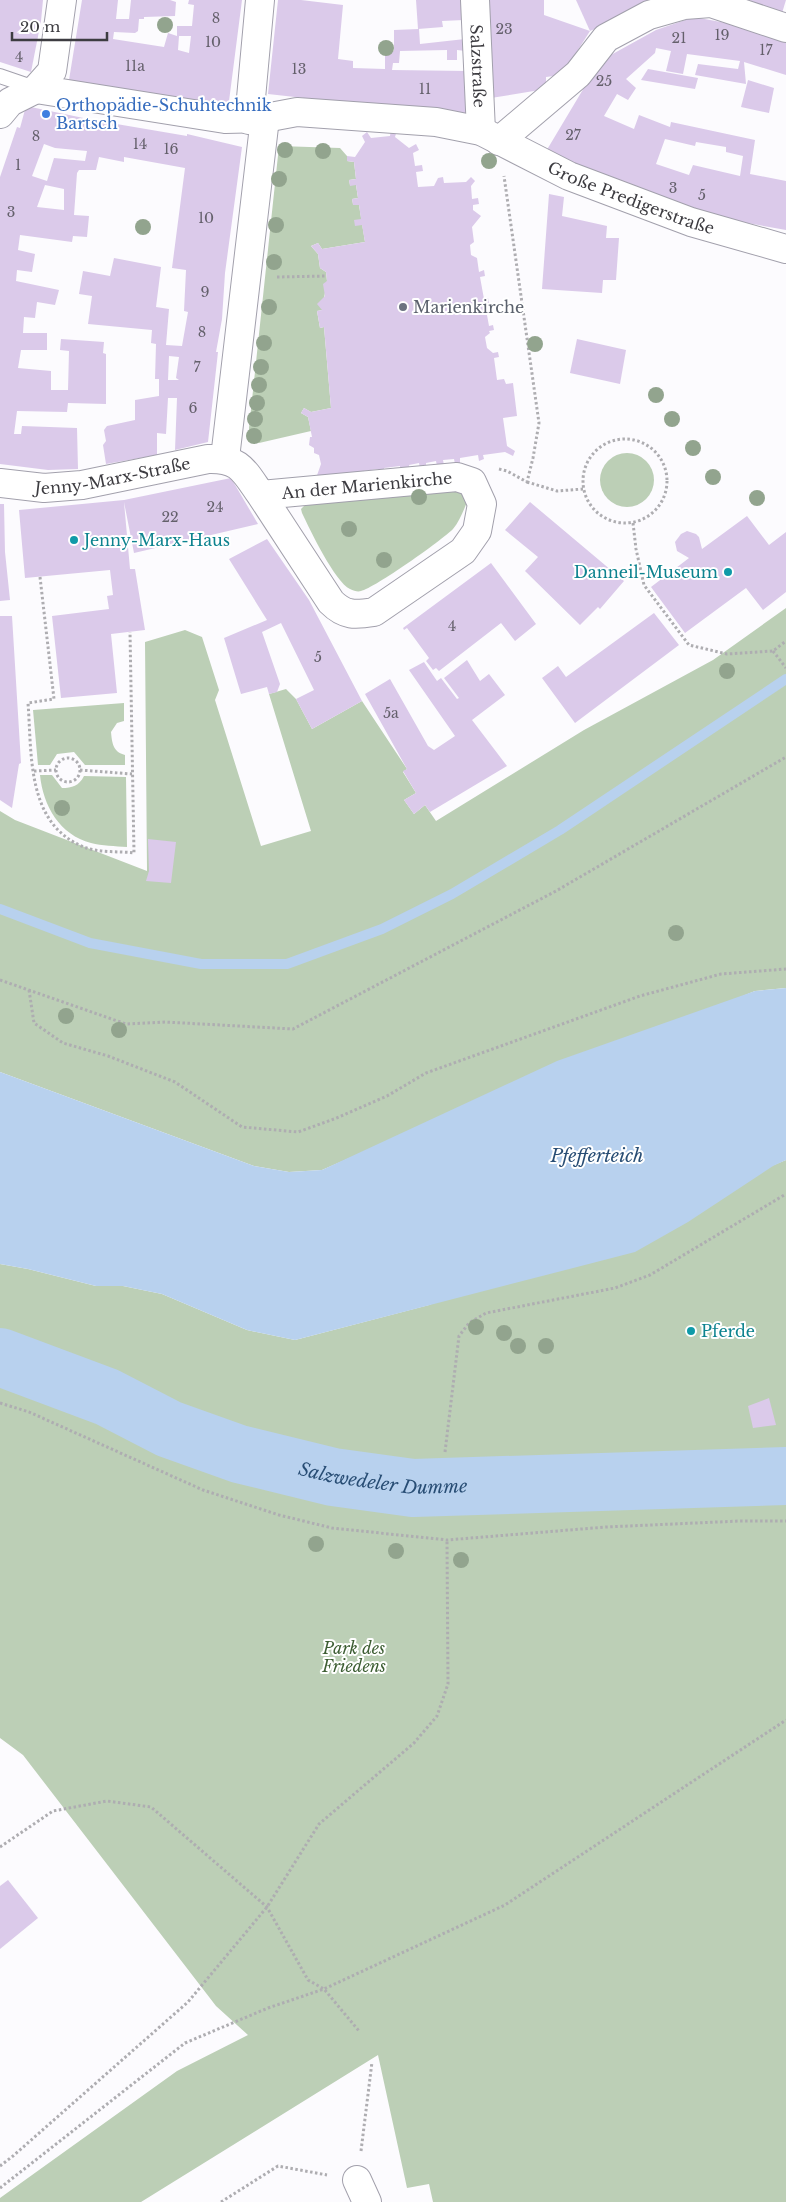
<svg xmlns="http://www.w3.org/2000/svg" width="786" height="2202" viewBox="0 0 786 2202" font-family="'Libre Baskerville',serif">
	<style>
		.green { fill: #bccfb6 }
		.water { fill: #b8d1ee }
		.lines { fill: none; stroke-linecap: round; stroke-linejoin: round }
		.stream { stroke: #b8d1ee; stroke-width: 10 }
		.river { stroke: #b8d1ee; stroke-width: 58 }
		.building { fill: #dbcaea; fill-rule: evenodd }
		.lane-casing { stroke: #a2a0ac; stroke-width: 16 }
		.street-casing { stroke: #a2a0ac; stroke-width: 30 }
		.secondary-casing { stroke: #a2a0ac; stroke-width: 30 }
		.path { stroke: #aeadb1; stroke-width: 3; stroke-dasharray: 2.5 2.5; stroke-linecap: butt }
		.lane { stroke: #fff; stroke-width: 14 }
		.street { stroke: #fff; stroke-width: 28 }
		.secondary { stroke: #fff; stroke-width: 28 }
		.tree { fill: #92a48e }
		.shop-dot { fill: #3f7fe0; stroke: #fff; stroke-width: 2 }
		.worship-dot { fill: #6b7280; stroke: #fff; stroke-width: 2 }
		.culture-dot { fill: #0f9aa8; stroke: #fff; stroke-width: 2 }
		.labels { text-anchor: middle; stroke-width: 4; stroke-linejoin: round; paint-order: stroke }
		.number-label { font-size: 14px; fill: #64606b }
		.street-label { font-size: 16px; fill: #3d3c41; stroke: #fff }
		.shop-label { font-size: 16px; fill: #366cbe; stroke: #fff; text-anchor: start }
		.worship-label { font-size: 16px; fill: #5b616d; stroke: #fff; text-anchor: start }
		.culture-label { font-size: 16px; fill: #0d838f; stroke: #fff; text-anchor: start }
		.park-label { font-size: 16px; font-style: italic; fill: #3c5d32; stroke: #fff }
		.water-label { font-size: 18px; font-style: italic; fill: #284d74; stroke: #fff }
	</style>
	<rect width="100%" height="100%" fill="#fcfbfe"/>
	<g class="green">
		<path d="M279 146 340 148 347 156V161L354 162 356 179 349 180 350 185H356L358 198 352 199 353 204 359 205 365 242 322 249 318 243 311 246 318 254 320 268 326 272 327 281 322 310 317 311 320 328 324 327 331 408 311 412 304 408 301 413 308 417 311 431 259 443C251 441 249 436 249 428Z"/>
		<circle cx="627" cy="480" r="27"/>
		<path d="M459 485 467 502C463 512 459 522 453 529 442 540 375 588 361 591 358 592 354 591 350 589 335 582 310 530 302 513L301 509 305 505 316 503Z"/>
		<path d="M786 608V988L755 991 393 1139 322 1170 289 1172 254 1166 0 1072V811L15 820 147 871 145 642 185 630 202 637 219 690 215 700 261 846 311 831 269 694 286 689 296 699 312 729 362 701 407 769 403 772 416 793 404 800 414 814 425 805 436 821 584 730 713 660Z"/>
		<path d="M124 703V721L117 723 111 732C112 743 113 752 125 755V765H85L74 752 57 754 50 765H38L33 710Z"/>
		<path d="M40 775H52L62 788C72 788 79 786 84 776L126 777 127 847C115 846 102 846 91 843 60 835 43 806 40 775Z"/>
		<path d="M786 1160V2202H433L429 2184 407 2188 378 2055 141 2202H0V2198L177 2071 248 2035 216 2006 23 1755 0 1738V1264L28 1269 96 1286H123L162 1294 247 1330 295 1340 429 1305Z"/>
	</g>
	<path class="water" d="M786 988V1160L773 1166 688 1222 635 1252 295 1340 247 1330 162 1294 123 1286H96L28 1269 0 1264V1072L254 1166 289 1172 322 1170 557 1061 755 991Z"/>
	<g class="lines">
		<path class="stream" d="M0 909 90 943 201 964H287L382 929 452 894 560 830 786 679"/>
		<path class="river" id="s1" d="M0 1357 107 1397 169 1429 239 1454 333 1477 413 1488 786 1476"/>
	</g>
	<g class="building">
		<path d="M0 0H43L41 21 31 72 0 62Z"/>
		<path d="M82 0H118L116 19H129L131 0H170L176 2 175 16 144 17V19H139L138 31 135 33 114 32 113 39 164 47 168 33 177 36V26H192L194 5 188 4 189 0H242L228 109 69 80ZM179 36H191L189 53 178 50Z"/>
		<path d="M278 0H301L343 5 338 59 353 61V68L385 69V51H394V30L419 29 420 44 465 39 466 51 457 50V60H447V50L400 51 399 63H393L392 70 467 71 466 113 421 111 268 94Z"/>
		<path d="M416 0H463L464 20 442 21 443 27 418 29Z"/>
		<path d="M488 0H544V15L590 31 562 75 546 77V89L491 98Z"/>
		<path d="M576 0H661L590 31Z"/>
		<path d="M749 0H786L782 13Z"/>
		<path d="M694 17 753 28 786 37V75L744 62 746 84 695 75 698 64 738 69 740 61 687 54 683 74 666 71 671 51 656 48 655 53 626 79 636 88 628 100 617 94 604 116 634 129 639 115 670 127 671 122 755 140 750 174 786 181V230L742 222 678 206 545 153 600 61 656 30ZM665 139 695 146 696 142 726 147V152L743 156 740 176 693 165 689 175 656 164Z"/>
		<path d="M648 69 698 78 695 89 641 80Z"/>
		<path d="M748 80 774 88 769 113 741 107Z"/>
		<path d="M26 106 93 120 187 136V134L242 147 225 273 222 319 216 352H218L208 442 175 450 177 398H168L166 434 157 433V455L106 464 103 445 106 441 104 430 107 426 135 420V400L159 396V379H155L156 344 151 343 152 330 88 324 92 296 79 294 83 271 110 276 114 258 161 267 156 307 169 309 166 345 182 346 188 312 184 311 186 270 172 268 185 168 124 157V162L99 157 96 170H79L77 173 74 215 89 216 87 237 73 236 72 242 20 235 18 250 35 254 32 272 17 270 16 281 59 290 55 305 37 302 35 318 24 317 23 333H47V350H21L18 368 51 371V390H68L69 351 60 350 61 339 104 342 103 353 106 354V404L68 403 67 412 17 411 14 434H21L22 426 77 428 78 469 48 470 0 464V177L17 127 20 128ZM44 144 55 148 87 151 85 161 54 158 47 181 32 176ZM45 185 64 189V210L37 207ZM169 356 179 357 176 378 179 380H168Z"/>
		<path d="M391 129 397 130 395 137 409 148 416 144 419 150 413 153 415 166 422 165 423 171 416 172 418 187 434 186 438 178 443 177 444 183 466 182 471 177 475 181 471 186 472 199 478 198 479 204 473 205V210L481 216 472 227 474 242 470 245 471 255 477 258 479 272 484 270 485 276 480 277 484 299 488 298 489 303 485 304 489 326 493 325 494 330 489 331 490 333 485 337 487 348 493 353 498 352 499 357 494 358 497 380 504 379 506 384 513 383 517 416 503 418 507 446 515 451 513 456 505 452 483 455 484 459 479 461 478 455 460 458V463L455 464 454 459 443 460 444 465 437 466 436 461 426 463V467L420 468 419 463 409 465 410 469 400 471V466L384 468V473L379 474 378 469 356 472 352 477 315 481 321 464 319 455 314 453V448L309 445 310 437H312L308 417 301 413 304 408 311 412 331 408 324 327 320 328 317 311 322 310 317 304 325 296 323 284 327 281 326 272 320 268 318 254 311 246 318 243 322 249 365 242 362 225 355 226 354 220 361 219 359 205H353L352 199 358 198 356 185 350 186 349 180 356 179 354 162 347 161V156L355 157 365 142 362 136 367 132 371 138 390 136Z"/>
		<path d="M549 194 564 197 562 216 607 226 606 238H619L616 280H603L602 293 542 289Z"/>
		<path d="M577 339 626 350 620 384 570 373Z"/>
		<path d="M231 478 258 524 134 553 124 502 130 569H135L145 630 111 634 117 693 61 698 52 616 109 609 107 596 113 595 110 570 25 578 19 510 124 500Z"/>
		<path d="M530 502 624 581 600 609 598 607 580 625 525 571 538 557 505 530Z"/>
		<path d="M0 504H4L5 552 10 600 0 601Z"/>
		<path d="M747 516 769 545 786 532V592L763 610 746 588 685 633 651 587 689 558 677 551 675 542 681 534 687 531 696 534 699 537 702 549Z"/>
		<path d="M267 539 309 600 362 701 312 729 296 699 314 690 281 623 262 632 280 684 277 692 269 694 267 687 241 694 224 638 267 620 229 559Z"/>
		<path d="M491 563 536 624 515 641 501 623 439 671 436 668 433 670 426 661 429 658 407 628 404 630 403 628Z"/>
		<path d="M654 613 679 645 575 723 542 678 558 666 566 677Z"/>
		<path d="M0 616H12L21 763 19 764 12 808 0 800Z"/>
		<path d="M467 660 480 681 489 674 505 695 472 720 507 766 430 812 425 805 414 814 404 800 416 793 403 771 407 769 365 694 390 679 428 746 434 750 455 736 409 670 424 662 437 681 441 678 457 699 459 698 444 678Z"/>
		<path d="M148 839 176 842 171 883 146 881 149 871Z"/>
		<path d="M769 1398 776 1425 753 1428 748 1406Z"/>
		<path d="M8 1880 38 1918 0 1949V1886Z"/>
	</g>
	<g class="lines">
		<defs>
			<path id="lane" d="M0 76 35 88"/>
			<g id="street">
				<path id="s2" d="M475 0 481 131"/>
				<path id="s3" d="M36 89 225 119 265 118 297 112 436 122 481 131 569 176 691 222 786 249"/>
				<path d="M249 120 260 0"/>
				<path d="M499 141 578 74 606 38 649 15 684 5 711 3 786 28"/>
				<path d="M225 458 265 118"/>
				<path id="s4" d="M0 483 44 488 82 485 208 459C240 458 244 471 261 495L457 477 472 482 482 504 477 531 463 551 374 612C355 615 345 616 331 602L261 495"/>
				<path d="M357 2180 367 2202"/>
			</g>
			<path id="secondary" d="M0 114 10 102 36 89 52 71 62 0"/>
		</defs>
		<use href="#lane" class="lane-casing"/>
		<use href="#street" class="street-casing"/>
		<use href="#secondary" class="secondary-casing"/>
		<g class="path">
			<path d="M277 277 326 276"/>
			<circle cx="625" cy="481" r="42"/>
			<path d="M499 469 507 471 527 482 533 458 539 423 504 176"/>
			<path d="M527 482 557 491 583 489"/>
			<path d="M633 523 636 549 644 585 689 645 727 654 773 651 786 641"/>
			<path d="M40 577 54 699 28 703C32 754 26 824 84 847 98 853 119 851 134 853L130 632"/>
			<path d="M773 651 786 668"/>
			<circle cx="68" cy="770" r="12"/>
			<path d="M80 770 132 774"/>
			<path d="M34 771 56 770"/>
			<path d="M0 980 126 1024 165 1022 293 1029 556 891 786 757"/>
			<path d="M29 990 34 1023 63 1043 108 1056 175 1082 242 1127 298 1132 334 1119 387 1096 426 1073 640 996 721 974 786 969"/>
			<path d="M0 1403 29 1412 203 1490 279 1515 332 1528 447 1540 606 1527 740 1521H786"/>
			<path d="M445 1452 459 1336 469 1323 486 1313 615 1288 650 1275 786 1194"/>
			<path d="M0 1847 53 1811 107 1801 151 1807 267 1907 308 1980 324 1989 359 2031"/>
			<path d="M361 2151 372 2062"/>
			<path d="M0 2166 13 2156 188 2002 267 1907 319 1824 414 1743 437 1716 448 1684 447 1540"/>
			<path d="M0 2188 185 2043 268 2008 324 1989 505 1905 786 1720"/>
			<path d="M221 2202 278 2166 327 2175"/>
		</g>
		<use href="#lane" class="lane"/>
		<use href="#street" class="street"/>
		<use href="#secondary" class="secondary"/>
	</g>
	<g class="tree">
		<circle cx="165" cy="25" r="8"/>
		<circle cx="386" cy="48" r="8"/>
		<circle cx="285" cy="150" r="8"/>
		<circle cx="323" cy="151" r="8"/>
		<circle cx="489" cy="161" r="8"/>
		<circle cx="279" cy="179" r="8"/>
		<circle cx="276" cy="225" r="8"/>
		<circle cx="143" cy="227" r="8"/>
		<circle cx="274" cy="262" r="8"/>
		<circle cx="269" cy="307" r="8"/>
		<circle cx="264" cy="343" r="8"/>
		<circle cx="535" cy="344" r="8"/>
		<circle cx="261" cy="367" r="8"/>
		<circle cx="259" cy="385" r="8"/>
		<circle cx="656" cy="395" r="8"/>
		<circle cx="257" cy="403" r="8"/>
		<circle cx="255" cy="419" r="8"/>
		<circle cx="672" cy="419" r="8"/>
		<circle cx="254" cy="436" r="8"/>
		<circle cx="693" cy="448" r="8"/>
		<circle cx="713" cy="477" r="8"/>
		<circle cx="419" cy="497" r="8"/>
		<circle cx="757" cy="498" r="8"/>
		<circle cx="349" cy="529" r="8"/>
		<circle cx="384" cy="560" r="8"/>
		<circle cx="727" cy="671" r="8"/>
		<circle cx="62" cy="808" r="8"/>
		<circle cx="676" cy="933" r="8"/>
		<circle cx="66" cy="1016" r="8"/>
		<circle cx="119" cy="1030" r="8"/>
		<circle cx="476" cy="1327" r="8"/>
		<circle cx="504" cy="1333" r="8"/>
		<circle cx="518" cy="1346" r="8"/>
		<circle cx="546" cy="1346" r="8"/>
		<circle cx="316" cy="1544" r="8"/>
		<circle cx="396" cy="1551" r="8"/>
		<circle cx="461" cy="1560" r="8"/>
	</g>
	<circle class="shop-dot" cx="46" cy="114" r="5"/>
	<circle class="worship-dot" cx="403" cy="307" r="5"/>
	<g class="culture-dot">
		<circle cx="74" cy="540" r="5"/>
		<circle cx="728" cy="572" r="5"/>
		<circle cx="691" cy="1331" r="5"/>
	</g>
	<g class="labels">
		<g class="number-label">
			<text x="216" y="23">8</text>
			<text x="504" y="34">23</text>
			<text x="722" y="40">19</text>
			<text x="679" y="43">21</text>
			<text x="213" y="47">10</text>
			<text x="766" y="55">17</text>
			<text x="19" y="62">4</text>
			<text x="135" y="71">11a</text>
			<text x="299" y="74">13</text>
			<text x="604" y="86">25</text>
			<text x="425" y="94">11</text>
			<text x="573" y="140">27</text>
			<text x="36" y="141">8</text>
			<text x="140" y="149">14</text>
			<text x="171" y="154">16</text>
			<text x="18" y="170">1</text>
			<text x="673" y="193">3</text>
			<text x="702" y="200">5</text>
			<text x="11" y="217">3</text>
			<text x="206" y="223">10</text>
			<text x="205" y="297">9</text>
			<text x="202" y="337">8</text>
			<text x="197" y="372">7</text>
			<text x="193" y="413">6</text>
			<text x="215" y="512">24</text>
			<text x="170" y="522">22</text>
			<text x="452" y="631">4</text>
			<text x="318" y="662">5</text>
			<text x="391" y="718">5a</text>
		</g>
		<g class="street-label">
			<text dy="6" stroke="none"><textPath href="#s2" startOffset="66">Salzstraße</textPath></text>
			<text dy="6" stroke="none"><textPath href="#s3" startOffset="614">Große Predigerstraße</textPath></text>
			<text dy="6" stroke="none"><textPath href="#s4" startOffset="114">Jenny-Marx-Straße</textPath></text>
			<text dy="6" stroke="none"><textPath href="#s4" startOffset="386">An der Marienkirche</textPath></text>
		</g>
		<g class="shop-label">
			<text x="56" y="111">Orthopädie-Schuhtechnik<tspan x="56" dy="18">Bartsch</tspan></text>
		</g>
		<g class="worship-label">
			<text x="413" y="313">Marienkirche</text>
		</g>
		<g class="culture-label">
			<text x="84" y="546">Jenny-Marx-Haus</text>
			<text x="718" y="578" text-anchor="end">Danneil-Museum</text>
			<text x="701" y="1337">Pferde</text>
		</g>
		<g class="park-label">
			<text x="354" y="1654">Park des<tspan x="354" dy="18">Friedens</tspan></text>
		</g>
		<g class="water-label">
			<text x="597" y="1162">Pfefferteich</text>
			<text dy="6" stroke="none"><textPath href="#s1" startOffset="405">Salzwedeler Dumme</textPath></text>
		</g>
	</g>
	<path d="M12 32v8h95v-8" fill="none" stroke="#3d3c41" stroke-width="2.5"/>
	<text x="20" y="32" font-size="15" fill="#3d3c41" stroke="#ffffff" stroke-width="4" paint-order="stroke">20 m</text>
</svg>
